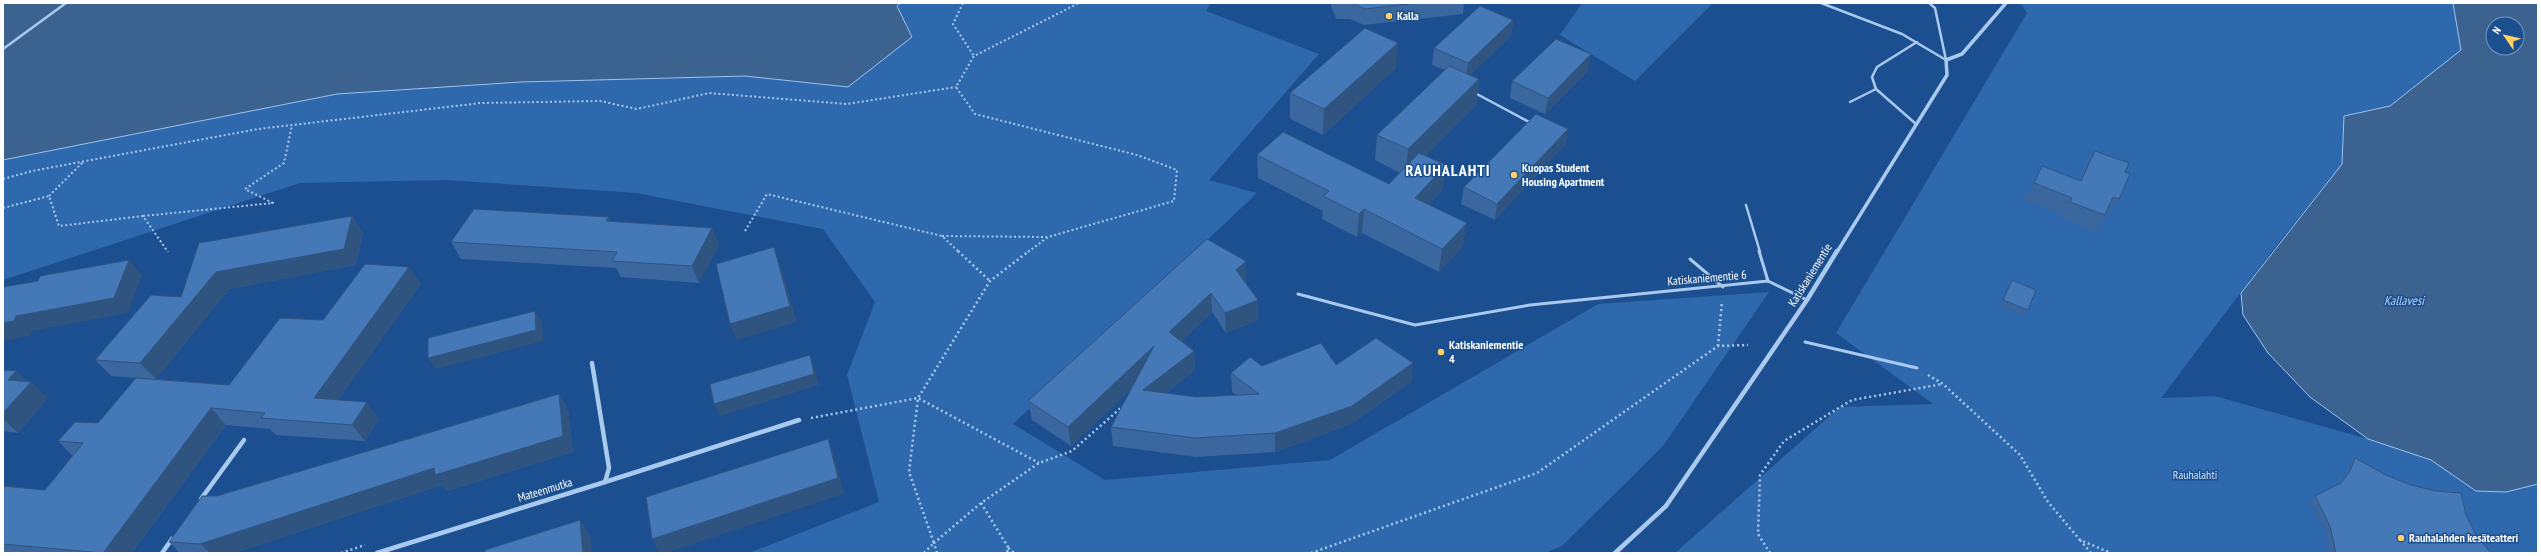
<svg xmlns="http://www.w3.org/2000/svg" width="2541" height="556" viewBox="0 0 2541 556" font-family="'PT Sans Narrow',sans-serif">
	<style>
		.green { fill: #2e69ad }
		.water { fill: #3c6290; stroke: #9cc4f0; fill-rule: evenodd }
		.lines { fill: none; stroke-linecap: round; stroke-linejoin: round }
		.path-far1 { stroke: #a9c9ee; stroke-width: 2; stroke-dasharray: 2 2.5; stroke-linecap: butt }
		.path { stroke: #a9c9ee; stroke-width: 2.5; stroke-dasharray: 2 3; stroke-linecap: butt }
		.service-far1 { stroke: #a9c9ee; stroke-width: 2.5 }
		.service { stroke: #a9c9ee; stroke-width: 3 }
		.minor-far1 { stroke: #a9c9ee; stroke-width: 3.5 }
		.minor { stroke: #a9c9ee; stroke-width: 4.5 }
		.wall { fill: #3a679d }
		.shaded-wall { fill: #305480 }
		.building { fill: #4478b7; stroke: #305480 }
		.poi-dot { fill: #ffd166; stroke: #1b4f8f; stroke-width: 1.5 }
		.labels { text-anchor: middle; stroke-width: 3; stroke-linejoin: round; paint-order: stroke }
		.poi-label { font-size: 12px; font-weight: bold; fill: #fff; stroke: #1b4f8f; text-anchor: start }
		.street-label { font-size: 12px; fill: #fff; stroke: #1b4f8f }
		.park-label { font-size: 12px; fill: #cfe3fa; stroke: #1b4f8f }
		.water-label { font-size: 13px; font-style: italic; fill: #b5d3f5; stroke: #1b4f8f }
		.district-label { font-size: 16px; font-weight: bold; letter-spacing: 1px; fill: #fff; stroke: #1b4f8f }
	</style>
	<rect width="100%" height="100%" fill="#1b4f8f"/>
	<g class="green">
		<path d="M901 3H1211L1206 11 1319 54 1209 180 1257 193 1013 424 1105 480 1330 460 1598 304 1769 292 1663 446 1562 546 1545 553H749L879 502 847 375 875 302 823 229 636 193 447 180 300 183 3 280V160L337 94 521 82 745 76 848 87Z"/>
		<path d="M1582 3H1713L1635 81 1560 35Z"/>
		<path d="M2020 3H2453L2462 50 2390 106 2344 116 2342 164 2272 251 2161 398 2215 396 2368 439 2431 460 2476 491 2506 492 2538 484V553H1675L1840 407 1933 404 1836 333 2027 13Z"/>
	</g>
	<g class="water">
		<path d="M3 3H901L897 6 912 37 848 87 745 76 521 82 337 94 3 160Z"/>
		<path d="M2453 3H2538V484L2506 492 2476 491 2431 460 2368 439 2310 397 2268 353 2243 315 2241 293 2342 164 2344 116 2390 106 2461 50ZM2493 24H2517V48H2493Z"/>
	</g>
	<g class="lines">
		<g class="path-far1">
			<path d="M963 3 953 24 974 56"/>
			<path d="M3 179 32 171 258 129 481 103 600 101 637 109 709 93 847 104 956 87"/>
			<path d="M49 196 83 162"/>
			<path d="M3 208 49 196 59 226 143 216 168 252"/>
			<path d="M143 216 273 203 245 189 284 163 292 125"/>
			<path d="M745 231 767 194 942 236 959 252"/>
			<path d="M942 236 1047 237"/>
			<path d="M1028 252 1048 237 1174 201 1177 170 1137 155 975 114 956 87 974 56 1079 3"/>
		</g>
		<g class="path">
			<path d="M958 251 990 281"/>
			<path d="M1718 346 1722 301"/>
			<path d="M1928 375 1943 384 2020 455 2048 502 2080 540 2111 553"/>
			<path d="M811 418 918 398 990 281 1029 251"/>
			<path d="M981 503 1008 547 1007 553"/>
			<path d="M2080 540 2091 553"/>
			<path d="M1008 548 1014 553"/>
			<path d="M341 553 365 545"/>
			<path d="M924 553 934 543 909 472 918 398 1039 463"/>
			<path d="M937 553 934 543 981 503 1039 463 1072 451 1123 406"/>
			<path d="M1311 553 1537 473 1718 346 1748 345"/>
			<path d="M1770 553 1758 534 1760 475 1784 441 1852 400 1943 384"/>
		</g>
		<g class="service-far1">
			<path d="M1821 3 1902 34 1946 60"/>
			<path d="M1929 3 1935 8 1946 60"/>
			<path d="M3 49 66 3"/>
			<path d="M1475 93 1531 123"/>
			<path d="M1850 102 1876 89"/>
			<path d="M1916 124 1876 89 1872 77 1877 67 1917 42"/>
			<path d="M1746 205 1760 252"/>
		</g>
		<g class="service">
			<path d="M1759 251 1768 281"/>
			<path d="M1690 259 1723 287"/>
			<path d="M1298 294 1415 325 1530 305 1768 281 1807 300"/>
			<path d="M1805 342 1917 368"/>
		</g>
		<path class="minor-far1" d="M1837 252 1947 75 1946 60 1962 54 2006 3"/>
		<g class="minor">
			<path d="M605 482 799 420"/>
			<path d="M201 499 244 440"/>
			<path d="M162 553 172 539"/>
			<path d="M377 553 605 482 609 468 592 363"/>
			<path d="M1615 553 1666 506 1807 300 1837 251"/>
		</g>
	</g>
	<g class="wall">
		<path d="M1330 3H1464L1463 14 1364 25 1350 19H1336Z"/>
		<path d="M1513 20 1511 36 1470 75 1479 79 1476 105 1425 156 1443 189 1429 204 1463 246 1439 272 1362 233 1357 237 1337 227 1322 219 1323 211 1258 178 1257 155 1389 184 1400 173 1375 160 1377 135 1445 70 1432 65 1434 48Z"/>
		<path d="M1396 68 1323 135 1290 119V93Z"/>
		<path d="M1588 71 1545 114 1510 98 1512 81Z"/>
		<path d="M1568 129 1565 145 1495 220 1461 204 1464 187Z"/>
		<path d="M2095 151 2125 172 2119 199 2108 216 2105 215 2095 232 2060 218 2062 215 2024 200 2042 166 2079 181 2086 168Z"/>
		<path d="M352 216 363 233 356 265 229 289 156 379 229 385 323 320 421 284 338 400 379 419 365 441 276 435 270 429 226 425 132 553H3V486L45 490 73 456 58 441 98 423 136 378 111 376 95 360Z"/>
		<path d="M612 222 719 245 699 283 621 277 616 268 461 259 451 242Z"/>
		<path d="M1246 261V280L1245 282 1258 300V320L1226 333 1212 312 1181 342 1194 351 1195 370 1166 393 1197 397 1236 395 1232 392 1231 373 1262 366 1336 365 1413 363 1411 382 1351 424 1275 452 1196 457 1113 446 1111 427 1131 389 1071 446 1032 420 1028 401Z"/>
		<path d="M2012 280 2028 310 2024 316 2000 306 2009 286Z"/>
		<path d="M3 370 16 371 26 381 48 398 18 433 3 431Z"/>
		<path d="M559 394 568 410 573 452 447 491 442 485 234 553H180L169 542 217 496Z"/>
		<path d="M2355 458 2386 475 2466 515 2476 535 2491 553H2329L2325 531 2310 502 2315 496 2339 484 2344 477 2350 464Z"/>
	</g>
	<g class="shaded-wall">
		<path d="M1513 20 1511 36 1466 79 1468 63Z"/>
		<path d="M1398 43 1396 68 1323 135 1324 109Z"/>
		<path d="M1591 54 1588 71 1545 114 1548 98Z"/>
		<path d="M1479 79 1476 105 1406 175 1408 149Z"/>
		<path d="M1568 129 1565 145 1495 220 1497 204Z"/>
		<path d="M1446 165 1443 189 1413 221 1415 198Z"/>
		<path d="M1364 209 1362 233 1357 237 1359 214Z"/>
		<path d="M352 216 363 233 356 265 229 289 156 379 140 363 216 272Z"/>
		<path d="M609 217 617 233 606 221Z"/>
		<path d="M1467 223 1463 246 1439 272 1442 249Z"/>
		<path d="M712 228 719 245 699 283 692 266Z"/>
		<path d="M774 247 780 264 797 322 737 340 730 324Z"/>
		<path d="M129 260 142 275 128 313 31 331 29 336 3 341V323Z"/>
		<path d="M1246 261V280L1237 289 1236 270Z"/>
		<path d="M409 267 421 284 328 415 314 398Z"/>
		<path d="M1211 293 1212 312 1171 352 1169 332Z"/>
		<path d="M1258 300V320L1226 333 1225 313Z"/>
		<path d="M535 311 542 322 543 341 436 369 428 358Z"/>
		<path d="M1154 346 1156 366 1071 446 1068 427Z"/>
		<path d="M1194 351 1195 370 1145 409 1143 390Z"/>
		<path d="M810 355 814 366 819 385 720 416 714 404Z"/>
		<path d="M1413 363 1411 382 1351 424 1275 452V433Z"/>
		<path d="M16 371 29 384 31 382 48 398 18 433 3 419V413L8 380Z"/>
		<path d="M559 394 568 410 573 452 447 491 442 485 234 553H210L200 544Z"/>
		<path d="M367 402 379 419 365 441 352 425Z"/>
		<path d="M211 408 226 425 132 553H103Z"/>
		<path d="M828 439 834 455 844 494 666 553H660L652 539Z"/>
		<path d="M580 520 590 535 592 553H583Z"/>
	</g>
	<g class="building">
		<path d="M1352 3H1416L1365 9Z"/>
		<path d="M1480 6 1513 20 1468 63 1434 48Z"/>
		<path d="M1365 28 1398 43 1324 109 1290 93Z"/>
		<path d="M1556 39 1591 54 1548 98 1512 81Z"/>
		<path d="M1449 66 1479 79 1408 149 1377 135Z"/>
		<path d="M1536 114 1568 129 1497 204 1464 187Z"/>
		<path d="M1283 132 1389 184 1419 153 1446 165 1415 198 1467 223 1442 249 1364 209 1359 214 1323 196 1329 191 1257 155Z"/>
		<path d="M2095 151 2129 163 2125 172 2130 174 2119 199 2113 197 2105 215 2070 202 2072 198 2034 183 2042 166 2081 181Z"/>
		<path d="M474 209 609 217 606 221 712 228 692 266 612 261 617 252 451 242Z"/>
		<path d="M352 216 344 249 216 272 140 363 95 360 151 295 181 297 199 243Z"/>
		<path d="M1207 239 1246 261 1236 270 1258 300 1225 313 1211 293 1169 332 1194 351 1143 390 1197 397 1259 394 1231 373 1250 357 1262 366 1321 343 1336 365 1376 338 1413 363 1352 406 1275 433 1195 438 1111 427 1154 346 1068 427 1028 401Z"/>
		<path d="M774 247 790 306 730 324 716 264Z"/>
		<path d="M129 260 114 298 16 316 14 321 3 323V287L38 281 40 276Z"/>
		<path d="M365 264 409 267 314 398 367 402 352 425 261 418 265 413 211 408 103 553 3 544V486L45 490 83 443 58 441 75 422 98 423 136 378 229 385 280 318 323 320Z"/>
		<path d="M2012 280 2036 290 2028 310 2003 300Z"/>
		<path d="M535 311 536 330 428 358V338Z"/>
		<path d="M810 355 814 374 714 404 710 384Z"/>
		<path d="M3 370 16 371 8 380 31 382 3 413Z"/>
		<path d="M559 394 563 436 435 475 434 468 200 544 169 542 202 496H217Z"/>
		<path d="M828 439 838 478 652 539 646 497Z"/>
		<path d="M2355 458 2386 475 2411 485 2436 491 2461 493 2466 515 2476 535 2491 553H2336L2330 526 2315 496 2341 483 2350 471Z"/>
		<path d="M580 520 583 553H485V550Z"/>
	</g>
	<g class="poi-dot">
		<circle cx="1389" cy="16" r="4"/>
		<circle cx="1514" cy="175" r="4"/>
		<circle cx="1441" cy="352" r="4"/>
		<circle cx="2401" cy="538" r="4"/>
	</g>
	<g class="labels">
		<g class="poi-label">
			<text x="1397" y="20">Kalla</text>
			<text x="1522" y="172">Kuopas Student<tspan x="1522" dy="14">Housing Apartment</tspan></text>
			<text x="1449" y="349">Katiskaniementie<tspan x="1449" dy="14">4</tspan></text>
			<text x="2409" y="542">Rauhalahden kesäteatteri</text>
		</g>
		<g class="street-label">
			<text transform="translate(1810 275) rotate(-58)" y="4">Katiskaniementie</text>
			<text transform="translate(1707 278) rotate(-5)" y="4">Katiskaniementie 6</text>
			<text transform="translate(545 490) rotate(-17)" y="4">Mateenmutka</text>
		</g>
		<g class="park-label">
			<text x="2195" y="479">Rauhalahti</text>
		</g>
		<g class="water-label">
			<text x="2404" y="305">Kallavesi</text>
		</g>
		<g class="district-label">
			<text x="1448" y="176">RAUHALAHTI</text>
		</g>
	</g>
	<rect width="2541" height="556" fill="none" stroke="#ffffff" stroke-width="8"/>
	<g transform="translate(2505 36) rotate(304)"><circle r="19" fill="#1b4f8f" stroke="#7695bc"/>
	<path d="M0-3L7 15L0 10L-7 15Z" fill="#ffd166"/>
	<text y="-6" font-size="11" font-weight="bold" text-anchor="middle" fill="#ffffff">N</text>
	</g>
</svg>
